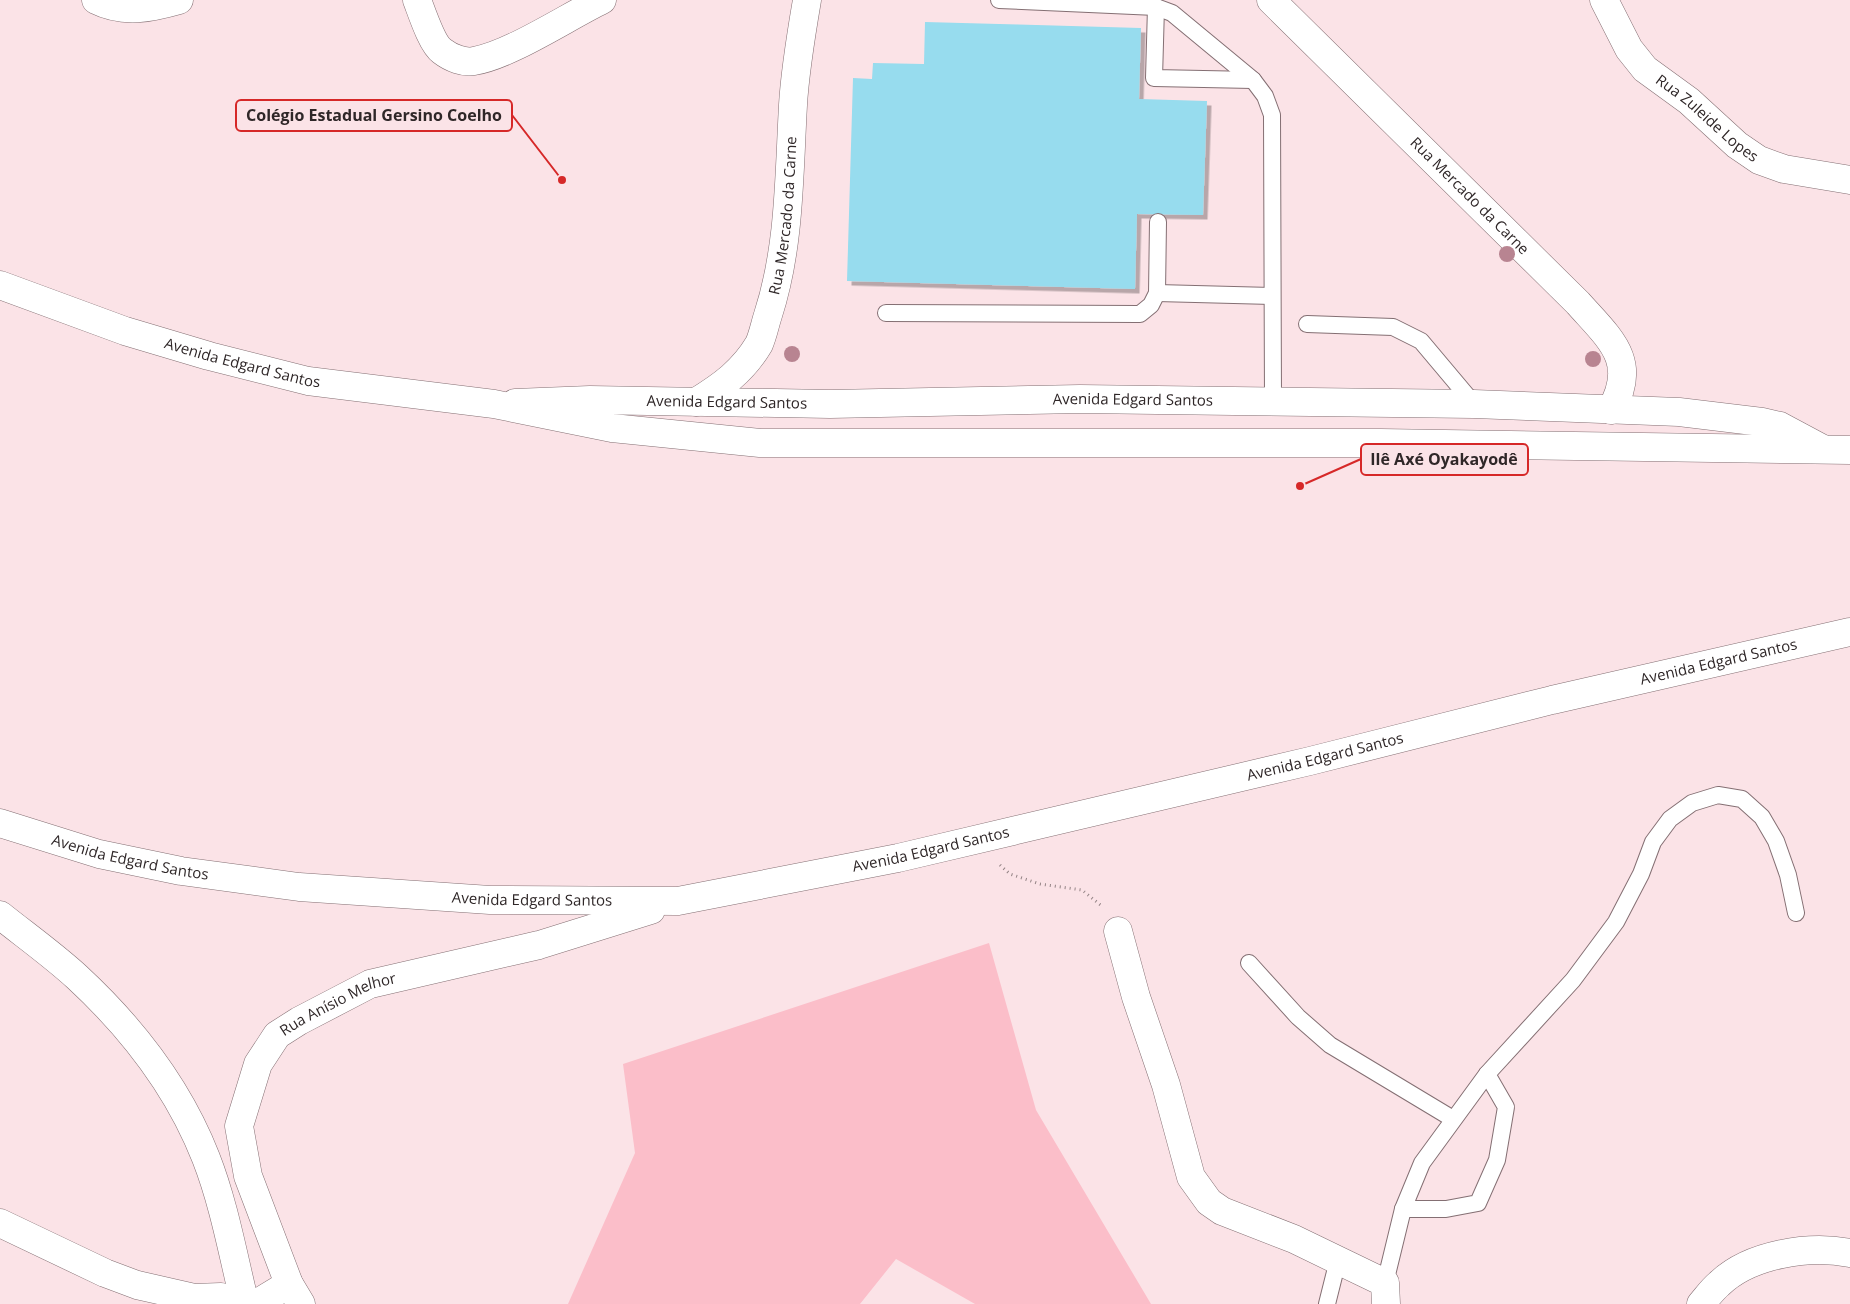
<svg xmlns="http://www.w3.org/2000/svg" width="1850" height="1304" viewBox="0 0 1850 1304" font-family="'Open Sans',sans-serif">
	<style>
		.green { fill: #fbbec9 }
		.building { fill: #97dcee; filter: url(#shadow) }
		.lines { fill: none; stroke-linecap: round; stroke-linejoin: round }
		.lane-casing { stroke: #846f73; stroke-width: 18 }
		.street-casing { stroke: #846f73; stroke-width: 29 }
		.secondary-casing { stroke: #846f73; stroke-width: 29 }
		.path { stroke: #938385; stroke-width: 3; stroke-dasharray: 1 4; stroke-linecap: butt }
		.lane { stroke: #fff; stroke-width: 16 }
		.street { stroke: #fff; stroke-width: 28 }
		.secondary { stroke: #fff; stroke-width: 28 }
		.tree { fill: #b88491 }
		.labels { text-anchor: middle; stroke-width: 5; stroke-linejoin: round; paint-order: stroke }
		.street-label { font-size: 15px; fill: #2f2728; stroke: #fbe3e7 }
		.leader { fill: none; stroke: #d62828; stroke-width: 2 }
		.callout-dot { fill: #d62828; stroke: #fbe3e7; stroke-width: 2 }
		.callout { fill: #fbe3e7; stroke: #d62828; stroke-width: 2 }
		.callout-label { font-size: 16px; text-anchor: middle; font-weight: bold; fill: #2f2728 }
	</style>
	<defs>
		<filter id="shadow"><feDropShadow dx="4.5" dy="4.5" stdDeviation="0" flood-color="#0004"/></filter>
	</defs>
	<rect width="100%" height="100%" fill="#fbe3e7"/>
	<path class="green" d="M989 943 1036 1110 1151 1304H975L896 1259 860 1304H568L635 1153 623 1064Z"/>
	<path class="building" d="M925 22 1141 28 1139 99 1207 101 1203 215 1137 214 1135 289 847 281 853 78 872 79 873 63 924 64Z"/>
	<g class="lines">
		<defs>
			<g id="lane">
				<path d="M999 0 1156 7 1172 13 1253 80 1265 96 1272 115 1273 401"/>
				<path d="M1156 7 1154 78 1253 80"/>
				<path d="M1157 293 1272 296"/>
				<path d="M886 313 1140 314 1151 305 1157 293 1158 222"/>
				<path d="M1307 324 1393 327 1421 341 1474 404"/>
				<path d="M1249 963 1298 1017 1330 1045 1453 1119"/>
				<path d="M1403 1209H1446L1478 1203 1497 1160 1506 1107 1487 1074"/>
				<path d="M1385 1283 1403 1209 1422 1163 1487 1074 1573 980 1616 922 1641 874 1653 842 1670 819 1692 803 1718 795 1742 799 1762 817 1776 841 1788 875 1796 913"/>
				<path d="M1327 1304 1338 1260"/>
			</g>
			<g id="street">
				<path d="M96 0C124 14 151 8 179 0"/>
				<path d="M417 0C422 13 432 44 442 51 451 58 464 63 474 61 510 55 567 17 602 0"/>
				<path id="s1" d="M1271 0 1578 303C1610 339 1639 361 1611 410"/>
				<path id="s2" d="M1604 0 1629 49 1645 69 1689 101 1737 145 1759 160 1784 169 1850 180"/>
				<path id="s3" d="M696 402C722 386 743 371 759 344 763 335 765 324 768 315 790 247 789 175 793 105 795 70 801 35 807 0"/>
				<path id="s4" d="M515 403 590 400 830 404 1080 399 1474 404 1679 412 1762 422 1780 426 1823 449"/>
				<path d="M1118 931 1136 997 1166 1085 1191 1177 1209 1202 1222 1211 1294 1239 1385 1283 1386 1304"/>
				<path d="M0 1223 105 1273 137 1285 194 1298 221 1297 235 1304"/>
				<path d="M256 1304 289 1284"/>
			</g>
			<g id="secondary">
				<path id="s5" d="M0 285 125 331 209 356 308 381 494 404 612 428 760 443H1381L1850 450"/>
				<path id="s6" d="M0 823 99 854 181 871 299 887 490 900 678 901 898 858 1310 761 1552 700 1850 632"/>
				<path d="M0 915C25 935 53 955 77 977 131 1027 179 1089 206 1158 224 1204 233 1255 245 1304"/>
				<path id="s7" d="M301 1304 289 1284 248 1176 239 1126 258 1064 277 1035 299 1021 370 984 539 945 651 910"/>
				<path d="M1701 1304C1707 1297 1712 1290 1719 1284 1750 1254 1809 1245 1850 1253"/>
			</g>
		</defs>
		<use href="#lane" class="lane-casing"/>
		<use href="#street" class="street-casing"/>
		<use href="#secondary" class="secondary-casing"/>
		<path class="path" d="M1000 865 1010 874 1040 884 1082 890 1103 907"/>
		<use href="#lane" class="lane"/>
		<use href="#street" class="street"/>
		<use href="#secondary" class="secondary"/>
	</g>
	<g class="tree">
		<circle cx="1507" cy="254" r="8"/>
		<circle cx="792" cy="354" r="8"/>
		<circle cx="1593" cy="359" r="8"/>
	</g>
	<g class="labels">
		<g class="street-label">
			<text dy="5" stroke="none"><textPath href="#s2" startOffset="160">Rua Zuleide Lopes</textPath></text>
			<text dy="5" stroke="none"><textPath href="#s1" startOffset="279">Rua Mercado da Carne</textPath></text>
			<text dy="5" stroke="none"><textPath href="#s3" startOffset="218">Rua Mercado da Carne</textPath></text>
			<text dy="5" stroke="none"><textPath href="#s5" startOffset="255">Avenida Edgard Santos</textPath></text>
			<text dy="5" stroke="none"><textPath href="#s4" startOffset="618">Avenida Edgard Santos</textPath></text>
			<text dy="5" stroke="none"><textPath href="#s4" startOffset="212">Avenida Edgard Santos</textPath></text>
			<text dy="5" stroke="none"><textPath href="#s6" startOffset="1754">Avenida Edgard Santos</textPath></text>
			<text dy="5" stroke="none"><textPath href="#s6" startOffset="1349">Avenida Edgard Santos</textPath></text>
			<text dy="5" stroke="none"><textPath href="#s6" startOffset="944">Avenida Edgard Santos</textPath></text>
			<text dy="5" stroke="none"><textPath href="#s6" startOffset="135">Avenida Edgard Santos</textPath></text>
			<text dy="5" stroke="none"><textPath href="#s6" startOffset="540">Avenida Edgard Santos</textPath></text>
			<text dy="5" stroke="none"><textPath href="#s7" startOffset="358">Rua Anísio Melhor</textPath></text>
		</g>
	</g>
	<path class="leader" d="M562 180L512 115M1300 486L1361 459"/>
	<g class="callout-dot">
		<circle cx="562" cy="180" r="5"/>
		<circle cx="1300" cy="486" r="5"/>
	</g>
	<g class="callout">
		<rect x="236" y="100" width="276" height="31" rx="5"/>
		<rect x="1361" y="444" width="167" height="31" rx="5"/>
	</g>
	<g class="callout-label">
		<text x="374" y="121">Colégio Estadual Gersino Coelho</text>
		<text x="1444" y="465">Ilê Axé Oyakayodê</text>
	</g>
</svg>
